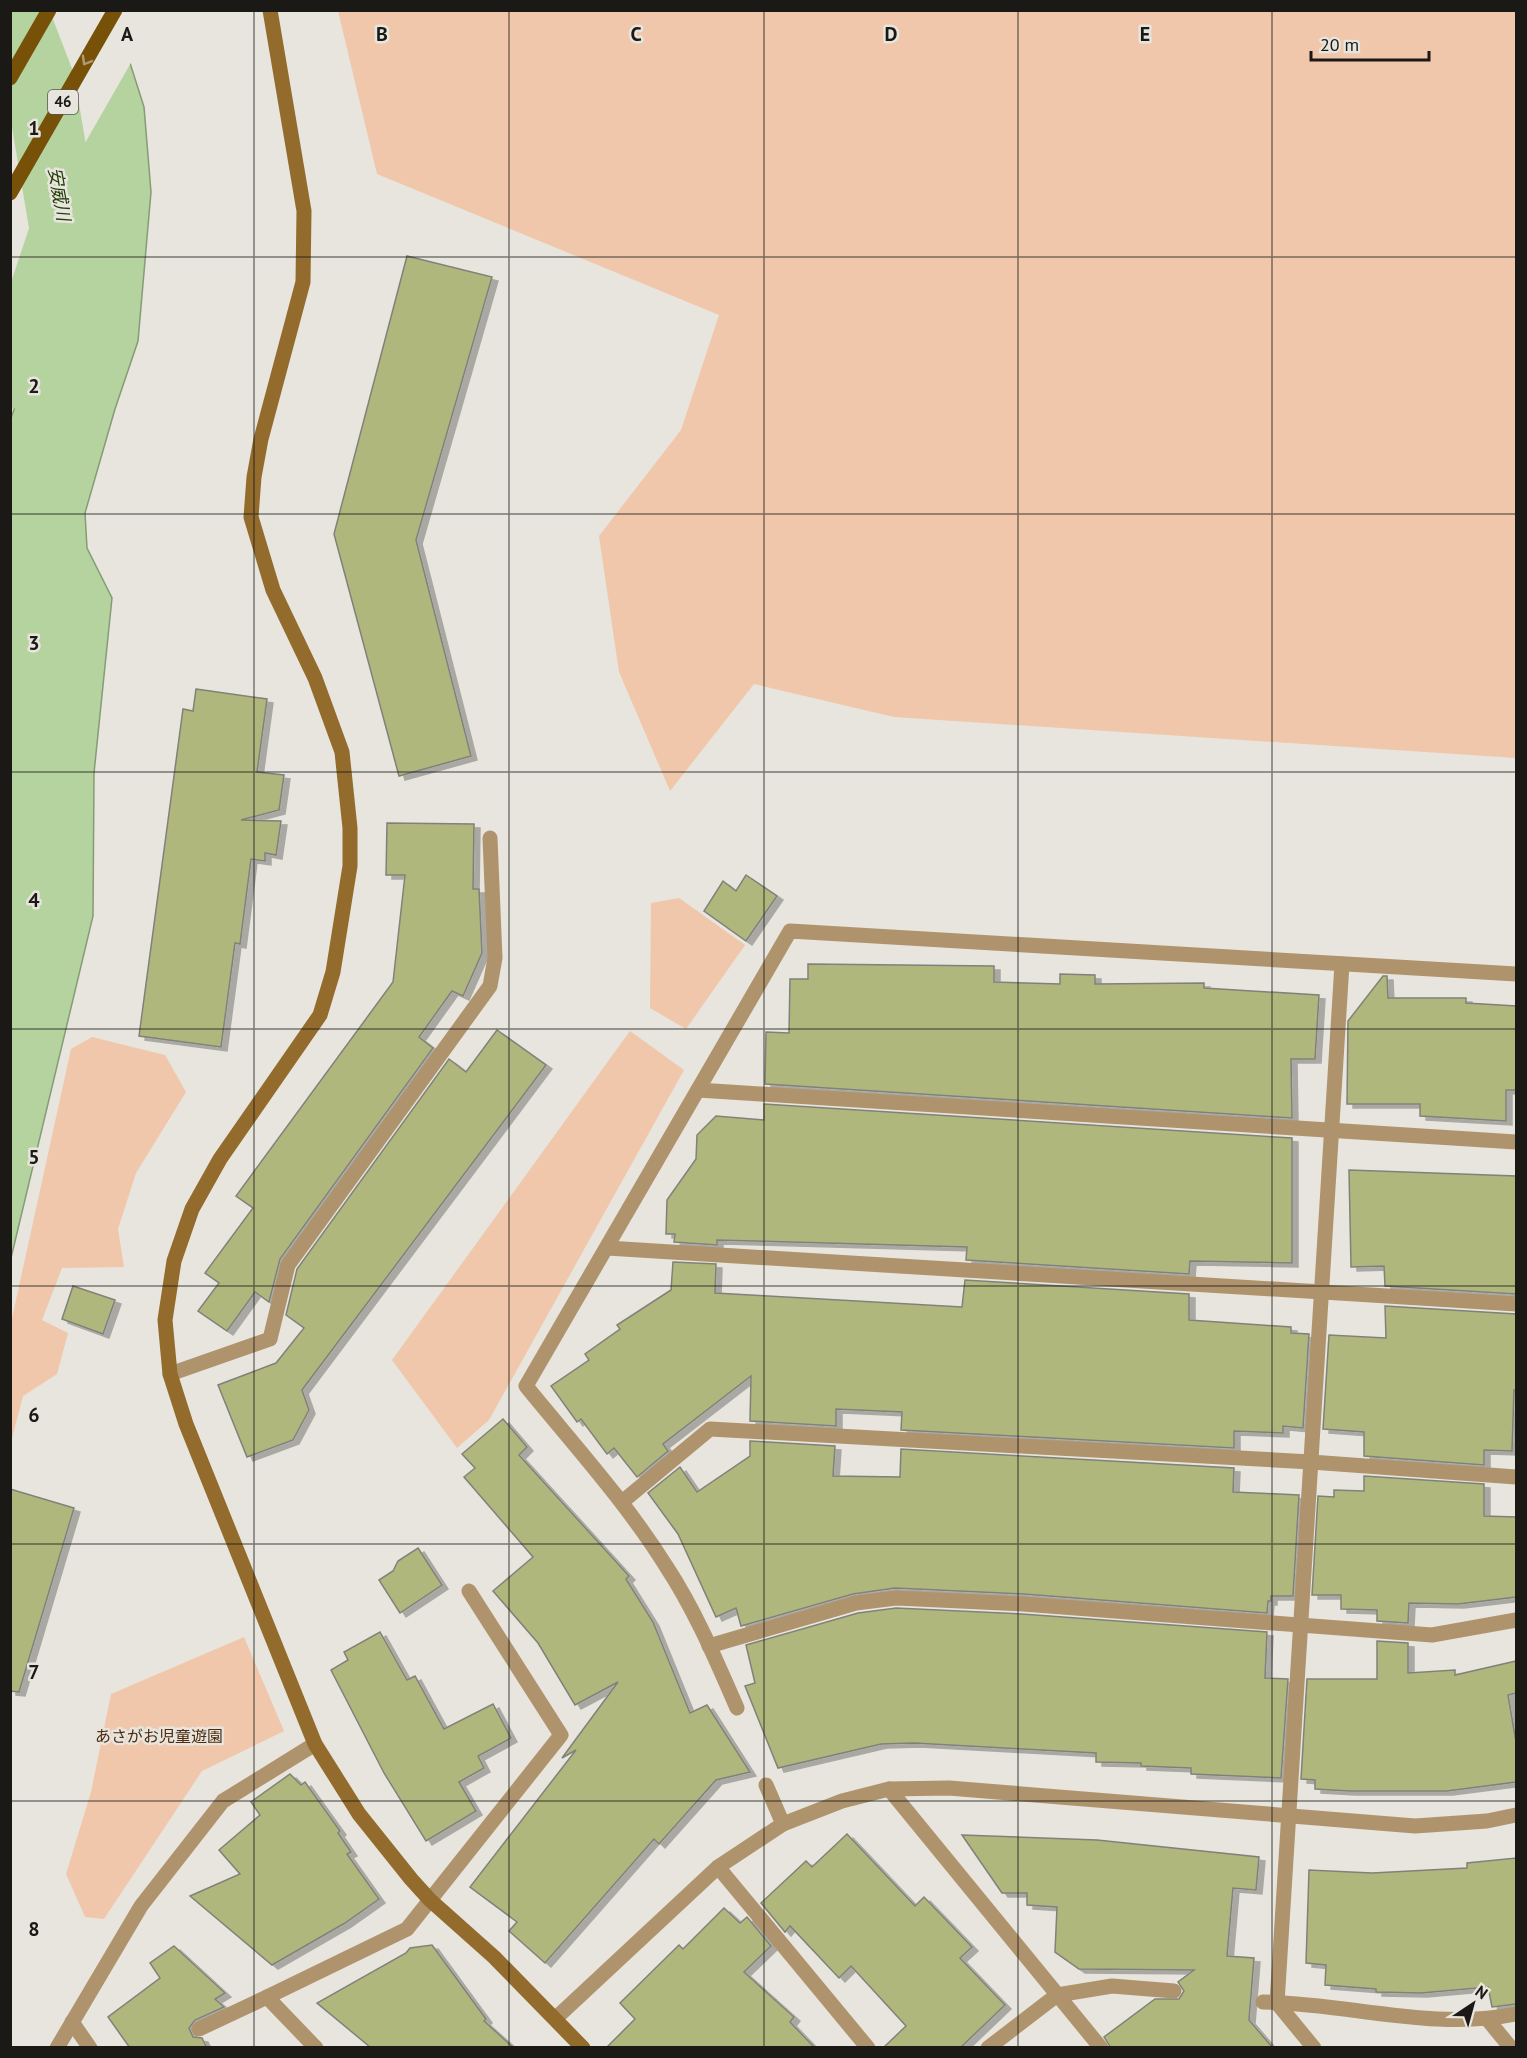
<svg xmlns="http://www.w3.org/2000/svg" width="1527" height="2058" viewBox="0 0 1527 2058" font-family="'PT Sans','Noto Sans JP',sans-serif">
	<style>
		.green { fill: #f0c7ab }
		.water { fill: #b4d39f; stroke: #869b76; stroke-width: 1.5 }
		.pier { fill: #e7e5dd }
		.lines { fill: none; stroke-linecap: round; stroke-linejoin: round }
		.river { stroke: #b4d39f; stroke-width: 70 }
		.building { fill: #b0b77d; stroke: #80827a; stroke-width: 1.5; filter: url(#shadow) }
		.lane { stroke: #af936d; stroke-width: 15 }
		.street { stroke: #af936d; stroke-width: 15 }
		.secondary { stroke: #936b2c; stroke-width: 15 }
		.primary { stroke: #785108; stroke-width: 15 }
		.oneway { stroke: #b09b72 }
		.grid { fill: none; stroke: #1a1916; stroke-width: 1.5; stroke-opacity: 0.55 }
		.labels { text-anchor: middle; stroke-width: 5; stroke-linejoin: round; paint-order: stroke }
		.shield { fill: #e7e5dd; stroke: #585652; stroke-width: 1.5 }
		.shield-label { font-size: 15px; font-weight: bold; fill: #1a1916 }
		.park-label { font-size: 16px; fill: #4d2a0e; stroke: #e7e5dd }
		.water-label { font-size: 18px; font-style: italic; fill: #223f07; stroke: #e7e5dd }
		.grid-label { font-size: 20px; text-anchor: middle; font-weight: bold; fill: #1a1916; stroke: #e7e5dd; stroke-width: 5; stroke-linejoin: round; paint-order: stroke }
	</style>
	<defs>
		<filter id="shadow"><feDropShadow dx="6" dy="4" stdDeviation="0" flood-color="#0004"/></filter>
	</defs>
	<rect width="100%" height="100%" fill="#e7e5dd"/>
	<g class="green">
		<path d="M338 11H1516V758L894 717 754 684 670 791 619 672 599 536 681 430 719 315 377 174Z"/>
		<path d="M679 898 745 945 686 1029 650 1008 651 903Z"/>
		<path d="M630 1031 684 1070 489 1420 457 1448 392 1360Z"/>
		<path d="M92 1037 165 1055 186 1092 136 1173 118 1229 124 1267 62 1268 42 1320 68 1333 57 1374 23 1396 11 1442V1323L71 1049Z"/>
		<path d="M244 1637 284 1731 202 1771 104 1919 85 1917 66 1874 91 1792 111 1694Z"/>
	</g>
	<path class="water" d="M11 11 130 63 144 107 151 192 138 341 115 409 85 513 87 548 112 598 94 773 93 916 11 1258 10 421 41 333 53 271 47 206Z"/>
	<path class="pier" d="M111 10 132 61 45 213 44 207 10 150 11 11Z"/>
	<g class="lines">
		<path class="river" d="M10 374 41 303 65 231 40 83 12 10"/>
	</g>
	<g class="building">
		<path d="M407 256 492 277 416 540 471 756 399 776 334 534Z"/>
		<path d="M196 689 267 699 257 772 284 775 279 810 241 820 281 821 276 855 265 853V861L251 859 240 944 235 943 221 1047 139 1036 183 709 193 711Z"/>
		<path d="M387 823 474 824 473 889H479L482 953 463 996 452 991 419 1037 433 1048 280 1259 269 1302 255 1292 227 1331 198 1311 219 1283 205 1273 253 1208 236 1196 393 982 405 875H386Z"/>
		<path d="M746 875 777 896 746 941 704 911 723 881 736 891Z"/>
		<path d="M808 964 994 966V982L1060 984V974L1095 975V984L1204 983V988L1319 995 1315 1059H1291L1292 1118 765 1084 766 1032 789 1033 790 979H808Z"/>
		<path d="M1383 976H1387L1388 998H1466V1003L1516 1006V1090H1506V1121L1420 1116V1104H1347L1348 1021Z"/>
		<path d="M497 1030 546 1065 302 1390 309 1410 293 1440 247 1457 218 1385 276 1363 304 1328 286 1315 297 1269 449 1059 466 1072Z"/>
		<path d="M764 1104 1292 1138V1263L1190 1261 1189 1274 966 1260 967 1247 717 1240V1245L674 1242 675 1234H666L667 1200 696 1159 697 1135 716 1116 764 1120Z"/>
		<path d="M1349 1170 1516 1176V1294L1385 1286 1384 1266 1351 1267Z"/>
		<path d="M673 1262 716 1264 715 1293 962 1307 965 1280 1189 1294V1320L1291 1327V1333L1309 1334 1303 1428 1283 1426V1433L1234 1431V1448L901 1430 902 1412 836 1409V1426L750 1421 751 1376 663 1444 668 1451 637 1477 614 1448 607 1454 581 1419 577 1422 551 1386 589 1360 585 1354 620 1329 617 1325 671 1290Z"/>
		<path d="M73 1286 115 1300 103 1334 62 1319Z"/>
		<path d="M1385 1306 1516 1314V1390H1514L1512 1451 1484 1450V1465L1364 1456V1432L1323 1429 1329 1335 1386 1338Z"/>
		<path d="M503 1419 527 1447 519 1455 629 1576 626 1579 653 1622 690 1713 707 1705 750 1772 716 1780 659 1844 654 1839 545 1963 509 1931 517 1922 470 1887 576 1750 562 1758 618 1682 575 1705 538 1643 493 1591 533 1557 464 1477 475 1468 462 1454Z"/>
		<path d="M750 1441 835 1446 833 1476 900 1477 901 1449 1234 1468 1233 1492 1299 1495 1293 1596H1271V1601H1268L1267 1613 1024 1594 895 1588 853 1594 741 1626 736 1608 716 1617 678 1534 648 1493 680 1467 697 1492 750 1456Z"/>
		<path d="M1364 1476 1484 1484V1516L1516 1517V1597L1458 1604 1409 1603 1408 1623 1377 1621V1610L1341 1609V1595H1312L1318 1496 1334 1497V1490L1364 1491Z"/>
		<path d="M10 1489 74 1508 19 1692 10 1691Z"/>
		<path d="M418 1548 442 1585 400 1613 379 1580 393 1571 398 1561Z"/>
		<path d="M896 1608 1022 1614 1267 1632 1265 1678 1288 1679 1281 1778 1191 1774V1768L1141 1766V1763L1096 1762V1753L914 1743 881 1744 778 1768 745 1686 755 1683 746 1645 858 1613Z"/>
		<path d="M380 1632 407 1680 415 1676 444 1729 493 1704 511 1738 478 1756 484 1768 459 1782 476 1811 426 1841 384 1773 331 1670 348 1660 344 1652Z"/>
		<path d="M1377 1641 1408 1643V1673L1455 1670V1675L1516 1661V1693L1508 1695 1516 1742V1782L1447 1791H1349L1315 1789V1780L1301 1779 1307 1679H1377Z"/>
		<path d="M290 1774 301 1785 305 1782 340 1831 338 1833 351 1852 347 1854 379 1899 345 1923 272 1965 190 1896 240 1874 219 1850 260 1815 251 1802Z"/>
		<path d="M847 1834 915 1906 924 1897 972 1947 960 1958 1005 2005 960 2048H883L906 2026 851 1966 839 1978 790 1926 785 1932 761 1903 806 1861 812 1867Z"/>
		<path d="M962 1835 1097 1840 1259 1857 1256 1890 1233 1888 1227 1956 1254 1958 1249 2020 1273 2048H1111L1104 2037 1155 1999H1179L1184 1991 1178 1982 1194 1970 1079 1969 1055 1952 1057 1907 1027 1905V1893H1002Z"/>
		<path d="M1516 1858V2004L1492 2007 1488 1987 1421 1993 1376 1992V1989L1325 1985 1326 1965 1306 1963 1309 1870 1372 1873 1467 1868V1863Z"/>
		<path d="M724 1908 740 1923 747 1917 771 1946 744 1972 794 2017 790 2022 815 2048H606L635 2019 620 2003 679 1945 683 1949Z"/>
		<path d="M432 1945 486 2019 484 2021 514 2048 370 2047 317 2003 406 1953 410 1948Z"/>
		<path d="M174 1946 225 1993 215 1999 224 2007 195 2020 189 2028 193 2037 202 2038 207 2048H130L108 2017 160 1978 150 1963Z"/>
	</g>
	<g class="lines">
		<path class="lane" d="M622 1502 710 1429 1311 1462 1516 1477"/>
		<g class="street">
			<path d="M698 1090 1516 1142"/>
			<path d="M607 1248 1516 1304"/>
			<path d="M170 1374 270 1339 288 1265 490 986 495 958 490 838"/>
			<path d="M709 1646 856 1603 896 1598 1023 1604 1432 1635 1516 1620"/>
			<path d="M737 1708C716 1660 695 1610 666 1566 626 1502 574 1445 526 1386L790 931 1516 974"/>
			<path d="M766 1785 783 1824"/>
			<path d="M889 1789 1101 2048"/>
			<path d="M718 1867 868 2048"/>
			<path d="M267 1997 407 1929 561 1735 469 1591"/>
			<path d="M1263 2002C1347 2003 1432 2031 1516 2014"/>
			<path d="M556 2018 718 1867 783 1824 842 1801 889 1789 949 1788 1415 1826 1487 1821 1516 1815"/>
			<path d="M1488 2020 1511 2048"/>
			<path d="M72 2022 90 2048"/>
			<path d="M199 2029 267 1997 316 2048"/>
			<path d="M57 2048 141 1906 223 1801 315 1744"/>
			<path d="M988 2048 1057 1995 1112 1986 1174 1991"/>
			<path d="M1314 2048 1277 2003 1342 964"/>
		</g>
		<path class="secondary" d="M270 10 304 211 303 282 261 439 254 477 251 517 273 590 315 678 342 752 350 828V866L333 972 320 1015 220 1159 192 1209 174 1261 165 1320 170 1374 186 1424 315 1744 359 1814 411 1879 430 1900 494 1957 583 2048"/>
		<g class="primary">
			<path d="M10 78 49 10"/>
			<path d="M10 193 115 10"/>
		</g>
	</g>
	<defs><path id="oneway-chevron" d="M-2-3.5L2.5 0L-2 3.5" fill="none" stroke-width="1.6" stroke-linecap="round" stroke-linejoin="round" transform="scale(1.5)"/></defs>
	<use class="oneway" href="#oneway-chevron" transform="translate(86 61) rotate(120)"/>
	<path class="grid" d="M254 10V2048M509 10V2048M764 10V2048M1018 10V2048M1272 10V2048M10 257H1516M10 514H1516M10 772H1516M10 1029H1516M10 1286H1516M10 1544H1516M10 1801H1516"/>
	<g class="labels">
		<rect class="shield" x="48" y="90" width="30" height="24" rx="4.5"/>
		<g class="shield-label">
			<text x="63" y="107">46</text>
		</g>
		<g class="park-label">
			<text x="159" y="1742">あさがお児童遊園</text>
		</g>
		<g class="water-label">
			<text transform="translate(59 194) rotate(80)" y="6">安威川</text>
		</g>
	</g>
	<g class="grid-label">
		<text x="127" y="41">A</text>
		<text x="382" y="41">B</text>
		<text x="636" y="41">C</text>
		<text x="891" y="41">D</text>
		<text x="1145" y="41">E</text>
		<text x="34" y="135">1</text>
		<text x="34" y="393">2</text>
		<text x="34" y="650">3</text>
		<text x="34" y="907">4</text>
		<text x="34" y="1164">5</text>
		<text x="34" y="1422">6</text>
		<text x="34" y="1679">7</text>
		<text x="34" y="1936">8</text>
	</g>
	<rect width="1527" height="2058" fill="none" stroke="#1a1916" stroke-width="24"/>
	<g transform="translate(1473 2004) rotate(36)" stroke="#e7e5dd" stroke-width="4.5" paint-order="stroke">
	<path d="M0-4.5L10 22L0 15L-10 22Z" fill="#1a1916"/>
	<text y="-9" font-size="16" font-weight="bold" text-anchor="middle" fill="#1a1916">N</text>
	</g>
	<path d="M1311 51v9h118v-9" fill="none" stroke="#1a1916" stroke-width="3"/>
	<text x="1320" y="51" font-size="18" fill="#1a1916" stroke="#e7e5dd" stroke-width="4.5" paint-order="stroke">20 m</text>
</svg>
